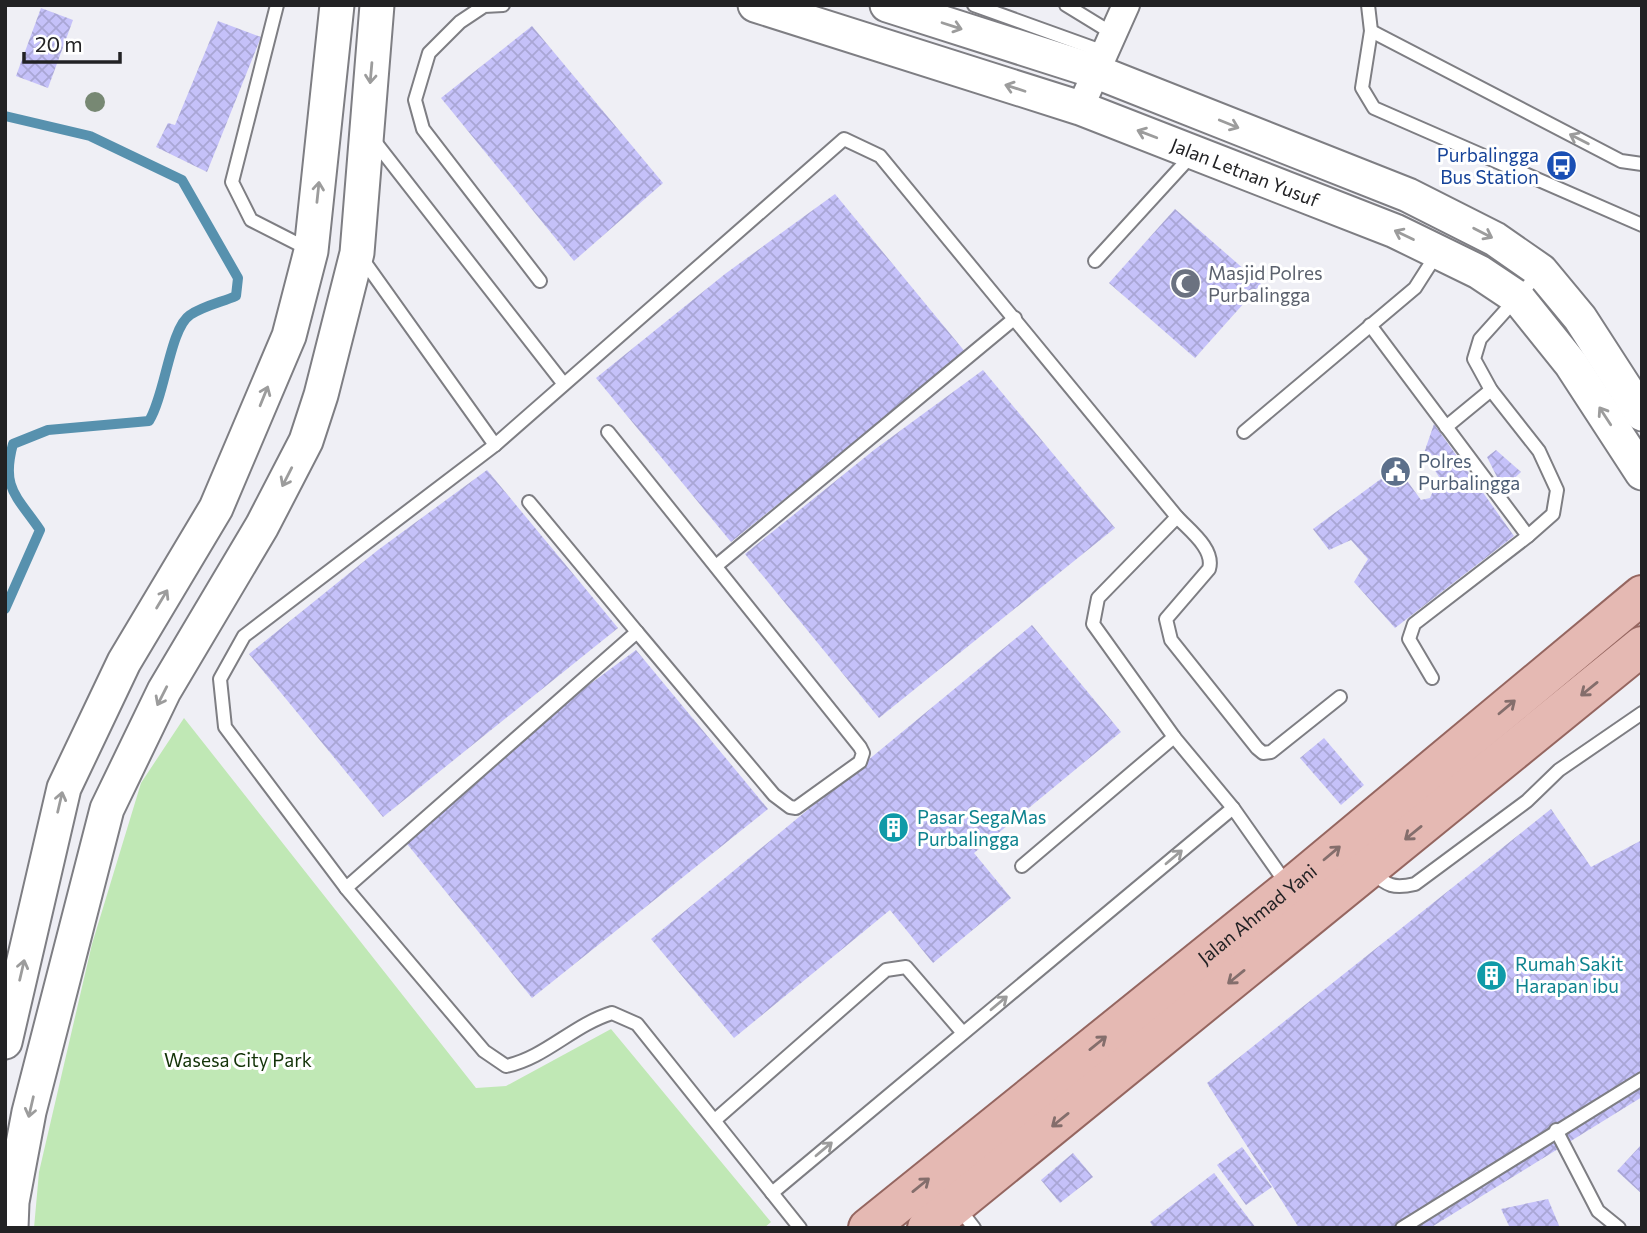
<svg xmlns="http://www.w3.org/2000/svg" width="1647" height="1233" viewBox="0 0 1647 1233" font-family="Commissioner,sans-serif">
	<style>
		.green { fill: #c0e8b5 }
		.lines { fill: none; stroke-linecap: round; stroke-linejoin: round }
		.stream { stroke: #5791ae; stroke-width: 10 }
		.building { fill: url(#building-cross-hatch) }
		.service-casing { stroke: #7e7e83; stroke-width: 16 }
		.minor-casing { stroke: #7e7e83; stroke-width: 30 }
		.tertiary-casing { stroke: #7e7e83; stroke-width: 37 }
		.primary-casing { stroke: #956660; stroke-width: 42 }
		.service { stroke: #fff; stroke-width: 12 }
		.minor { stroke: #fff; stroke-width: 26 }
		.tertiary { stroke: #fff; stroke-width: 33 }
		.primary { stroke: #e5b9b3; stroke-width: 38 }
		.tree { fill: #778873 }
		.oneway { stroke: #9c9c9c }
		.oneway2 { stroke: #846e6c }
		.labels { text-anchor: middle; stroke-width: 6; stroke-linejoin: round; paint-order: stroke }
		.transit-label { font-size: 19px; fill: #164399; stroke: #fff; text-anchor: end }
		.street-label { font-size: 19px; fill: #222224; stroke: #fff }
		.worship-label { font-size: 19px; fill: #5b616d; stroke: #fff; text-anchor: start }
		.service-label { font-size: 19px; fill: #4e5e75; stroke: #fff; text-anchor: start }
		.culture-label { font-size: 19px; fill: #0d838f; stroke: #fff; text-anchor: start }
		.park-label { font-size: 19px; fill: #143409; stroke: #fff }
	</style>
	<defs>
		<pattern id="building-cross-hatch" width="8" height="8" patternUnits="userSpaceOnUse" patternTransform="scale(1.75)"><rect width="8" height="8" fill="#c5c1f9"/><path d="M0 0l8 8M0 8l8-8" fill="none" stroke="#a9a6d5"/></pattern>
	</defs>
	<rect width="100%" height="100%" fill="#efeff5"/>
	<path class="green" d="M184 718 476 1088 506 1086 611 1029 771 1222 764 1228H34L39 1172 92 944 141 783Z"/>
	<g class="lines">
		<path class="stream" d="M5 116 90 136 182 180 238 278 236 296C222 302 203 306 190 315 170 328 165 396 149 421L48 430 13 444C1 488 16 495 40 530L5 609"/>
	</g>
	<g class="building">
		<path d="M41 8 73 20 48 88 16 76Z"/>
		<path d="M218 21 261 37 207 172 156 147 168 123 175 125Z"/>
		<path d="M532 26 663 183 574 261 441 98Z"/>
		<path d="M835 194 966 353 731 542 596 378 725 274Z"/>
		<path d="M1175 209 1261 284 1195 358 1109 283Z"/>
		<path d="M983 370 1115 528 879 718 745 554 874 450Z"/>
		<path d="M1434 424 1514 536 1395 628 1354 582 1368 559 1351 540 1329 550 1313 529 1397 467 1421 500 1430 498 1439 477 1424 453Z"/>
		<path d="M1496 450 1521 472 1503 489 1487 457Z"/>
		<path d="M487 470 618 628 383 817 249 654 378 550Z"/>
		<path d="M1032 625 1121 732 974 853 1011 898 933 963 890 910 734 1038 651 939Z"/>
		<path d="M636 650 768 809 532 998 399 834 528 730Z"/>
		<path d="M1324 738 1364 785 1341 805 1300 758Z"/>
		<path d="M1551 809 1591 867 1642 840V1097L1430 1228H1299L1207 1083Z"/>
		<path d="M1642 1144V1194L1617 1171Z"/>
		<path d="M1242 1147 1272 1187 1246 1205 1217 1165Z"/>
		<path d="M1073 1153 1093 1177 1060 1203 1041 1180Z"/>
		<path d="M1214 1173 1256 1228H1154L1150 1222Z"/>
		<path d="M1548 1199 1560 1228H1510L1501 1209Z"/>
	</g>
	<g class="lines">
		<defs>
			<g id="service">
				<path d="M277 5 232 182 251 220 308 249"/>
				<path d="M503 5 484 6 460 22 429 53 415 100 423 129 540 281"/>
				<path d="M974 5 1107 53"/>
				<path d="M1066 5 1115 35"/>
				<path d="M1368 5 1371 31 1362 88 1374 108 1642 225"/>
				<path d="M1371 31 1621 161 1642 164"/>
				<path d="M372 138 563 383"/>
				<path d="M361 257 495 445"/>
				<path d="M1095 261 1192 155"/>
				<path d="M1370 325 1528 536 1414 624 1409 639 1432 678"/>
				<path d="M1446 427 1491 390"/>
				<path d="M1244 432 1415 288 1438 252"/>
				<path d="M529 502 637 632"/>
				<path d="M1177 517C1189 530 1215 549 1209 569L1166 619 1171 640 1257 748 1263 753 1271 752 1340 697"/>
				<path d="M1528 536 1553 514 1557 490 1539 451 1491 390 1474 359 1480 339 1541 271"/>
				<path d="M716 566 1015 318"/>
				<path d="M1022 866 1174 737"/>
				<path d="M1371 871C1387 886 1394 889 1415 884L1527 801 1559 770 1642 713"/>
				<path d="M346 888 637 632 774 795 790 807 796 808 860 762 863 753 860 747 608 432"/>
				<path d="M715 1120 886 970 906 967 963 1033"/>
				<path d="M1556 1130 1598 1211 1619 1228"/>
				<path d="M772 1193 1233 808 1288 886"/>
				<path d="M958 1207 974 1228"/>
				<path d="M800 1228 637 1024 612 1013C573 1025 545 1058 506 1066L484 1051 346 888 225 727 220 679 244 636 495 445 844 139 880 156 1177 517 1098 598 1093 624 1174 737 1233 808"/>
				<path d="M1402 1228 1642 1079"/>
			</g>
			<path id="minor" d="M1080 108 1126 5"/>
			<g id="tertiary">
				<path id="s1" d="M755 5 1080 108 1395 231 1479 272 1518 298 1571 364 1642 473"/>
				<path d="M887 5 1097 72 1408 195 1495 239 1541 271 1580 318 1642 414"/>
				<path d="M5 1042 64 788 124 662 216 508 289 336 311 251 337 5"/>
				<path d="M11 1228 12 1202 29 1112 107 809 164 691 262 526 306 441 321 395 357 253 377 5"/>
			</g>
			<g id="primary">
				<path id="s2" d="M868 1228 1290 888 1642 595"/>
				<path d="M927 1228 1642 646"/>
			</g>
		</defs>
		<use href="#service" class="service-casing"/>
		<use href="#minor" class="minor-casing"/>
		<use href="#tertiary" class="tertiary-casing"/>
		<use href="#primary" class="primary-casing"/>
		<use href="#service" class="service"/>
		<use href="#minor" class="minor"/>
		<use href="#tertiary" class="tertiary"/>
		<use href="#primary" class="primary"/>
	</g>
	<circle class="tree" cx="95" cy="102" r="10"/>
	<defs><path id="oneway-shaft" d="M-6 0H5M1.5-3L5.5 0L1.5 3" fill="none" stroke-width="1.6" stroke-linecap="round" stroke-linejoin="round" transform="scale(1.75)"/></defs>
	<g class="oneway">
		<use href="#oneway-shaft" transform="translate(952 26) rotate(18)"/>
		<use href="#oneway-shaft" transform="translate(371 73) rotate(95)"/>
		<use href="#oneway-shaft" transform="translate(1015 88) rotate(-162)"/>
		<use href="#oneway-shaft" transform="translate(1229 124) rotate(22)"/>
		<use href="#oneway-shaft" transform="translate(1147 134) rotate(-159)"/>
		<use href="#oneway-shaft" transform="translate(1579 139) rotate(-153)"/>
		<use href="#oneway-shaft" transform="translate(318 192) rotate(-84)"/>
		<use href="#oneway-shaft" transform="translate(1483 233) rotate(27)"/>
		<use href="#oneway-shaft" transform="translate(1404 235) rotate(-154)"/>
		<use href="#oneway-shaft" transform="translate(264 396) rotate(-68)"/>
		<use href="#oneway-shaft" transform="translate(1605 416) rotate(-123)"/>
		<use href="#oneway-shaft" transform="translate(287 477) rotate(117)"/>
		<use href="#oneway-shaft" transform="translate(162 599) rotate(-59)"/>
		<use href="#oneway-shaft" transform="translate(162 696) rotate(117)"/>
		<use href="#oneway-shaft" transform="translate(60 802) rotate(-77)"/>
		<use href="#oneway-shaft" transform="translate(1174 857) rotate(-40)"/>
		<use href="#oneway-shaft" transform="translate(22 970) rotate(-77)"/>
		<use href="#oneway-shaft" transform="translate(999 1003) rotate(-40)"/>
		<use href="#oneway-shaft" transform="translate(31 1107) rotate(103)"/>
		<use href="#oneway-shaft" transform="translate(824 1149) rotate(-40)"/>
	</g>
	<g class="oneway2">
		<use href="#oneway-shaft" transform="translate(1589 689) rotate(141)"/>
		<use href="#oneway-shaft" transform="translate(1507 707) rotate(-40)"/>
		<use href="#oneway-shaft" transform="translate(1413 833) rotate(141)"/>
		<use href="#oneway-shaft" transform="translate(1332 853) rotate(-40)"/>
		<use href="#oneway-shaft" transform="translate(1236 977) rotate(141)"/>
		<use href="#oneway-shaft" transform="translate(1098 1043) rotate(-39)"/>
		<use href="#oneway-shaft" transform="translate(1060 1120) rotate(141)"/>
		<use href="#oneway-shaft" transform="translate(921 1185) rotate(-39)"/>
	</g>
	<defs>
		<symbol id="bus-disc" viewBox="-11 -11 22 22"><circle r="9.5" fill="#1a4fb4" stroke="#fff"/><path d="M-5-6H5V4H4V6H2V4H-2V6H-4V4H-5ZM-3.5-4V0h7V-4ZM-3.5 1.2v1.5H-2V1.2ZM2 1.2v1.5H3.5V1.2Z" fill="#fff"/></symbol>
		<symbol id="mosque-disc" viewBox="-11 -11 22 22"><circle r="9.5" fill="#6b7280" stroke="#fff"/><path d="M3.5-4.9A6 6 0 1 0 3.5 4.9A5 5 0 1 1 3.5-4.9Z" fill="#fff"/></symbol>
		<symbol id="civic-disc" viewBox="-11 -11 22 22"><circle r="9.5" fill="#5c6f8a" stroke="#fff"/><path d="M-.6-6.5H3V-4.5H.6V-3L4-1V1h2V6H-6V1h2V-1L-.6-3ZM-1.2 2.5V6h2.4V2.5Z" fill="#fff"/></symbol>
		<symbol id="building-disc" viewBox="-11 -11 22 22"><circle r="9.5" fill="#0f9aa8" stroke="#fff"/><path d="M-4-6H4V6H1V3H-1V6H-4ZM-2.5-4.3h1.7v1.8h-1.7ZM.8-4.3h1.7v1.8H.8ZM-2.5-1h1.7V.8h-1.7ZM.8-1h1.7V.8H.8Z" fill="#fff"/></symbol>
	</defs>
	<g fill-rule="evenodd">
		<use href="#bus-disc" x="1544" y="148" width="35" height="35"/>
		<use href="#mosque-disc" x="1168" y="266" width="35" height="35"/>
		<use href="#civic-disc" x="1378" y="454" width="35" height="35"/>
		<use href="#building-disc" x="876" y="810" width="35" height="35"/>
		<use href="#building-disc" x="1474" y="958" width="35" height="35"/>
	</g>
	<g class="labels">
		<g class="transit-label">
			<text x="1539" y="162">Purbalingga<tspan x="1539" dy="22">Bus Station</tspan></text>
		</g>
		<g class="street-label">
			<text dy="7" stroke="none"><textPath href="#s1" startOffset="518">Jalan Letnan Yusuf</textPath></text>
			<text dy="7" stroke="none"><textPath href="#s2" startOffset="500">Jalan Ahmad Yani</textPath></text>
		</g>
		<g class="worship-label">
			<text x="1208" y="280">Masjid Polres<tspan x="1208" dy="22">Purbalingga</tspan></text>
		</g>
		<g class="service-label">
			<text x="1418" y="468">Polres<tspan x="1418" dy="22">Purbalingga</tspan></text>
		</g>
		<g class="culture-label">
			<text x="917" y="824">Pasar SegaMas<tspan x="917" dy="22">Purbalingga</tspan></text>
			<text x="1515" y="971">Rumah Sakit<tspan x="1515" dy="22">Harapan ibu</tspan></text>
		</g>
		<g class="park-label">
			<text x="238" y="1067">Wasesa City Park</text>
		</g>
	</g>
	<rect width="1647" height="1233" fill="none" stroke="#222224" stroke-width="14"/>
	<path d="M24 52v10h96v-10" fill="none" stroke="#222224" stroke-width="3.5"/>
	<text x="35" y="52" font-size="21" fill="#222224" stroke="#ffffff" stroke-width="5" paint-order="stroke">20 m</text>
</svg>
